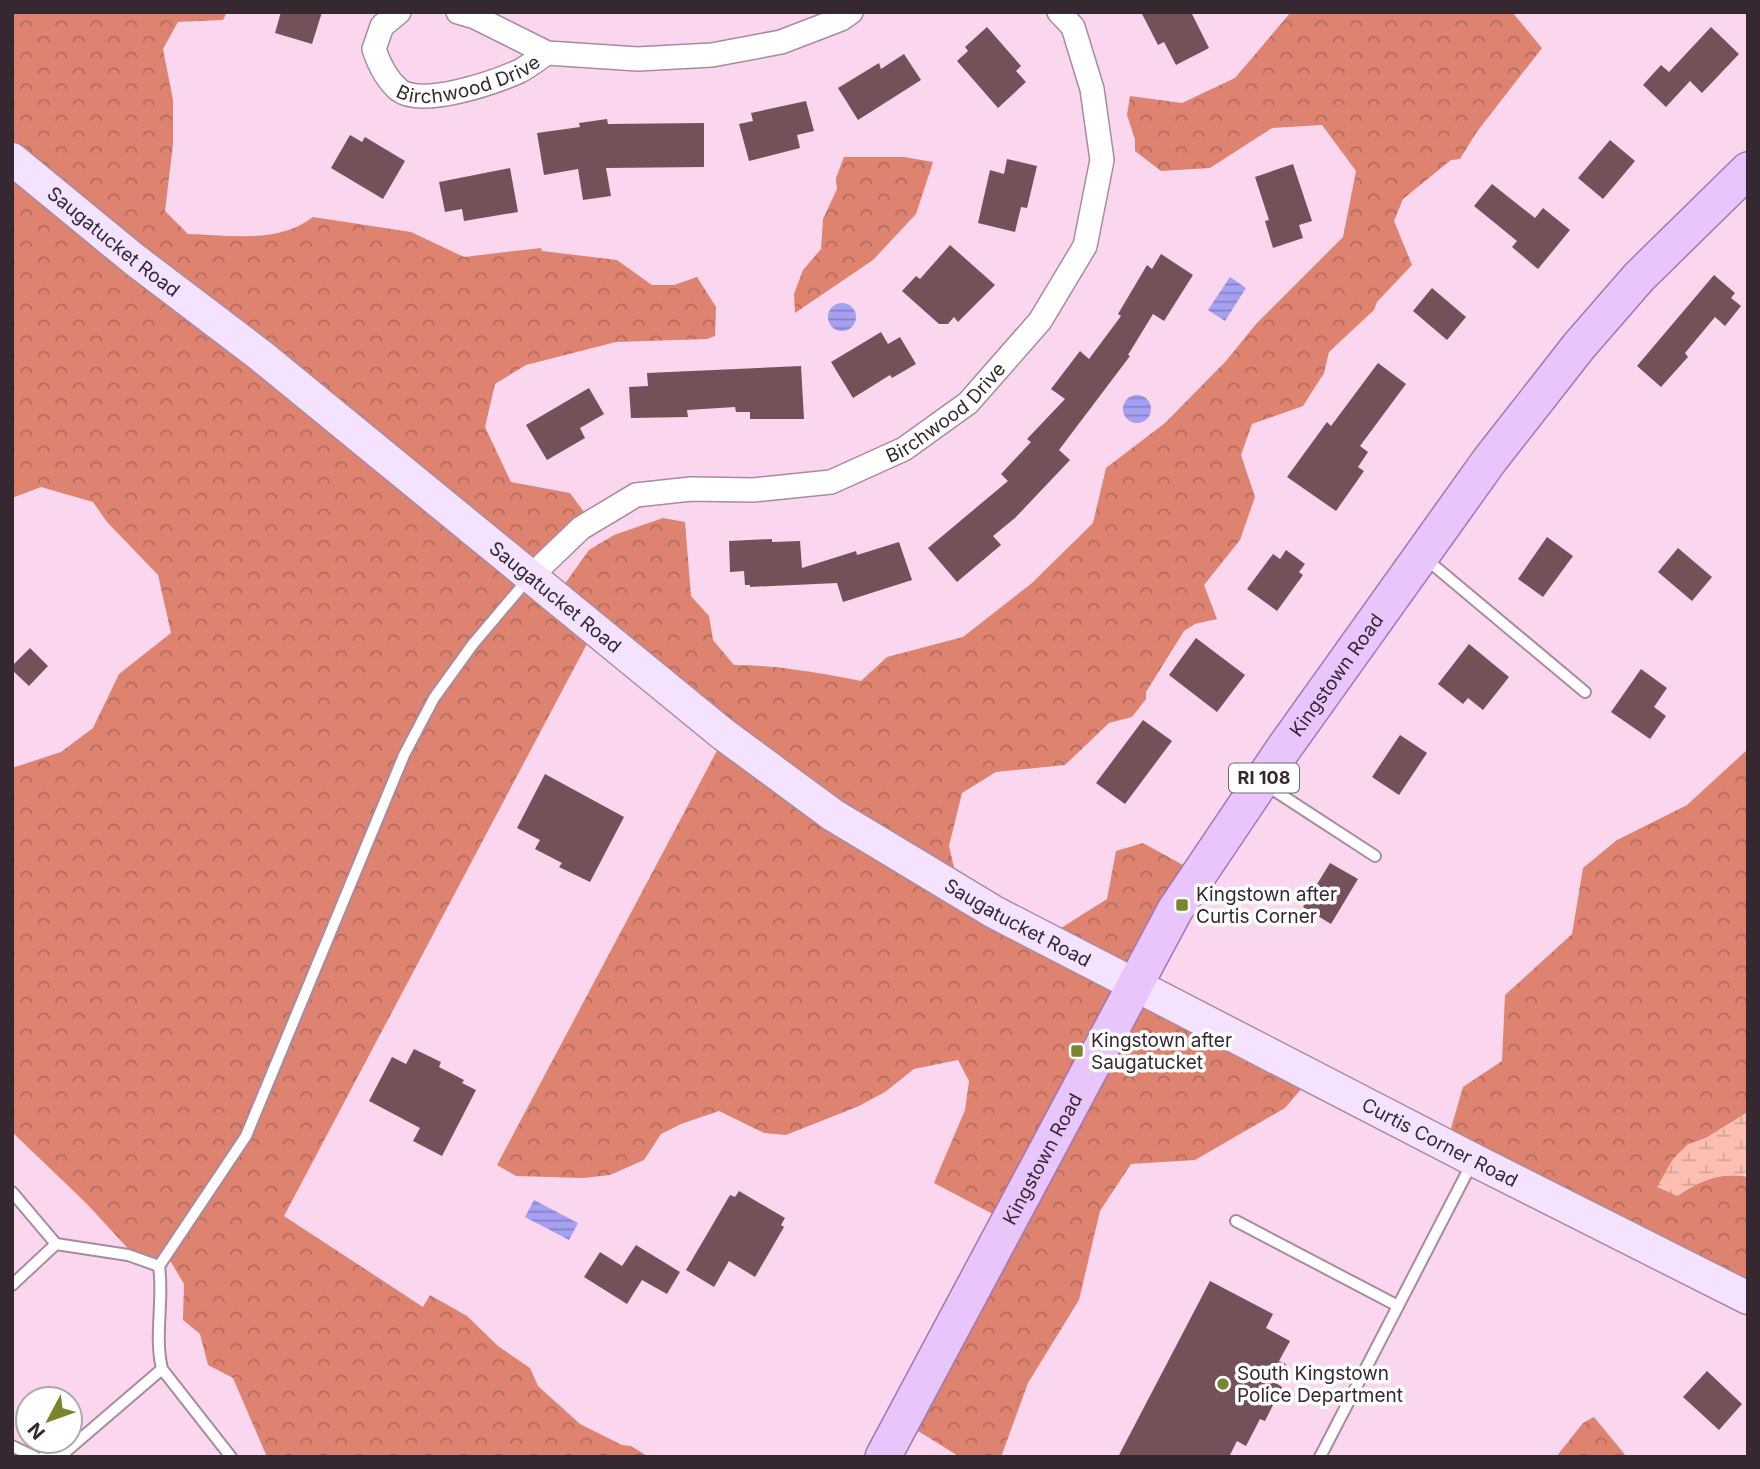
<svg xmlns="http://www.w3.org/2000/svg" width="1760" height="1469" viewBox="0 0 1760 1469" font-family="Inter,sans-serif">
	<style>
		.forest { fill: url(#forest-crowns) }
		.wetland { fill: url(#wetland-marsh) }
		.water { fill: url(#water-rules) }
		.building { fill: #745158 }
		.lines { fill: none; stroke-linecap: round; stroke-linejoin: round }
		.lane-casing { stroke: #aa8a9f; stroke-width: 14 }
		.street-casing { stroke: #aa8a9f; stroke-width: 26 }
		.secondary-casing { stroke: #aa8a9f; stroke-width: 35 }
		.primary-casing { stroke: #a076b4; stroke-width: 38 }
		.lane { stroke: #fff; stroke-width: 10 }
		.street { stroke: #fff; stroke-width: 23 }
		.secondary { stroke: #f4e2fe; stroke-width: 32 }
		.primary { stroke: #e8c6fc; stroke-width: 35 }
		.poi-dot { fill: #7e842e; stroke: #fff; stroke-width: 2.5 }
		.labels { text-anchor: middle; stroke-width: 7; stroke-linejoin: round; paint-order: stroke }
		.shield { fill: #fff; stroke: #72686f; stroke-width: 2 }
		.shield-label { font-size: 18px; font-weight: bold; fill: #352831 }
		.street-label { font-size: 19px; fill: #352831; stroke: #fff }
		.poi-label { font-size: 19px; fill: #352831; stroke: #fff; text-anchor: start }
	</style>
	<defs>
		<pattern id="forest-crowns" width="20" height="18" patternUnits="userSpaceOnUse" patternTransform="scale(1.75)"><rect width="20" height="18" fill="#de8370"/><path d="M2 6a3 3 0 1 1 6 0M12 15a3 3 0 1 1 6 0" fill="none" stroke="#b56b5d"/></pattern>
		<pattern id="wetland-marsh" width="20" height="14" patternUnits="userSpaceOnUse" patternTransform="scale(1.75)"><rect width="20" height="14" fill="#fbbeb0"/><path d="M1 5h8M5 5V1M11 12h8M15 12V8" fill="none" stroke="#d8a398"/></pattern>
		<pattern id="water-rules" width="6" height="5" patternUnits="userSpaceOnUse" patternTransform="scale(1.75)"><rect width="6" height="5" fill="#a5a0f1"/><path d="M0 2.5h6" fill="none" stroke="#8782c4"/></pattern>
	</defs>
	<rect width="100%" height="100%" fill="#fad7ee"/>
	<g class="forest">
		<path d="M12 12H227L223 20 178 22 163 49 173 100V144L165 211 188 234C229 235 279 244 313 217L411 232 464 257 541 248 542 251 617 260 652 285H674L697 277 716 307 715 336 707 339 616 342 526 365 495 384 485 427 511 482 570 493 587 516 560 532 519 574 554 599 589 550 614 535 663 518 685 522 691 596 709 616 713 640 734 665C777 665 819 673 861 681L887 657 963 637 1032 583 1093 523 1106 468 1165 423 1226 361 1256 324 1343 237 1356 171 1322 125 1272 128 1210 168 1161 171 1135 151V139L1127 115 1130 96 1182 103 1235 78 1291 12H1512L1542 48 1476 133 1460 159 1451 160 1403 199 1394 221 1412 265 1377 302 1374 310 1329 352 1324 373 1303 406 1252 424 1241 455 1255 497 1240 540 1204 585 1217 619 1195 624 1184 631 1146 692V699L1132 717 1109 723 1065 765 996 772 962 793 949 846 961 896 1042 940 1107 899 1116 851 1143 843 1192 870 1137 974 1308 1081 1285 1108 1195 1160 1131 1164 1100 1211 1079 1300 1028 1383 1001 1457H960L902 1421 1004 1220 934 1183 965 1110 969 1081 958 1060 914 1069 885 1092 859 1106 786 1135 764 1133 719 1111 681 1124 661 1134 644 1160 610 1175 583 1178 516 1176 497 1165 720 745 589 640 284 1216 423 1307 430 1295 467 1316 498 1346 530 1368 538 1386 580 1424 622 1445 631 1446 649 1457H267L233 1378 208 1365 200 1334 183 1320 184 1284 171 1262 134 1255 86 1203 12 1132V768L61 752 93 728 119 674 171 633 158 575 107 522 93 502 41 487 12 498Z"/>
		<path d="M844 157H904L933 162 916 214 873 260 795 313 794 294 803 270 821 249 823 219 837 189 836 178Z"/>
		<path d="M1748 749V1112L1706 1138 1687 1145 1677 1196C1701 1180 1719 1172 1748 1177V1303L1447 1142 1463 1087 1502 1061 1505 995 1572 934 1583 868 1617 840 1687 805Z"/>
		<path d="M1594 1417 1627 1457H1556L1583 1423Z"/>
	</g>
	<path class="wetland" d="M1748 1112V1170L1742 1176C1718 1172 1697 1183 1677 1196L1657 1187 1673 1159 1687 1145 1706 1138Z"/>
	<g class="water">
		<path d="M1230 277 1246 288 1225 321 1208 310Z"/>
		<circle cx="842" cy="317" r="14"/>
		<circle cx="1137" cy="409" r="14"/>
		<path d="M534 1200 578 1223 569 1240 525 1217Z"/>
	</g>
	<g class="building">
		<path d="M281 12H322L312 44 275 33Z"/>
		<path d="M1141 12H1191L1209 48 1176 65 1164 42 1158 45Z"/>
		<path d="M987 27 1021 66 1016 71 1026 82 998 108 957 61 968 51 965 47Z"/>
		<path d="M1711 27 1739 54 1702 93 1690 81 1666 107 1643 85 1661 65 1669 72Z"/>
		<path d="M904 54 921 80 858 120 838 88 879 63 881 69Z"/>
		<path d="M806 101 814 131 797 135 800 148 749 161 739 124 753 121 751 113Z"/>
		<path d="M607 119 608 124 704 123V167L606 168 611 196 583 200 578 169 544 175 537 133 580 127 579 123Z"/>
		<path d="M350 135 362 142 365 137 405 161 383 199 331 168Z"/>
		<path d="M1610 140 1635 161 1603 199 1578 178Z"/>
		<path d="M1007 159 1037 166 1027 208 1021 207 1015 232 978 223 990 170 1004 174Z"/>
		<path d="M1293 164 1312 221 1299 225 1303 238 1273 248 1265 221 1269 220 1255 177Z"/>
		<path d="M510 168 518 212 464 221 462 209 445 212 439 182Z"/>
		<path d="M1492 184 1535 218 1543 208 1570 230 1538 269 1512 247 1517 241 1474 206Z"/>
		<path d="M950 245 995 285 958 322 954 317 948 324H939L902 291 916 276 920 279Z"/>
		<path d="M1161 254 1193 275 1164 321 1153 314 1128 355 1130 356 1059 450 1070 460 1015 518 993 536 1001 545 957 582 928 548 1008 481 1001 474 1031 442 1027 439 1065 399 1051 389 1080 351 1089 359 1121 316 1118 314 1147 265 1152 269Z"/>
		<path d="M1714 275 1735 293 1731 298 1741 306 1725 326 1715 317 1685 353 1688 357 1661 387 1637 366Z"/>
		<path d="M1432 288 1466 317 1447 340 1413 311Z"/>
		<path d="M881 332 888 344 900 337 916 364 892 378 890 375 853 398 831 362Z"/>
		<path d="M1378 363 1406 384 1360 446 1368 452 1358 467 1364 471 1336 511 1287 477 1327 422 1331 426Z"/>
		<path d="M801 366 804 419H750V412H736L735 407 687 410 688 417 631 418 629 387 648 386 647 373Z"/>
		<path d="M589 388 604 414 580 428 585 438 547 460 526 425Z"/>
		<path d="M1547 537 1573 556 1543 597 1518 579Z"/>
		<path d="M772 539V542L800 541 802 568 856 551 857 555 899 542 912 580 843 602 837 583 750 587V585H745L744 571 730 572 729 541Z"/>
		<path d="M1678 548 1712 577 1692 601 1658 572Z"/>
		<path d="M1286 550 1305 564 1299 572 1303 575 1277 611 1247 589 1273 554 1280 559Z"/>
		<path d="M1196 638 1245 675 1217 712 1169 675Z"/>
		<path d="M1469 644 1509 677 1483 710 1468 698 1463 704 1438 684Z"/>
		<path d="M30 648 48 666 29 686 12 670V666Z"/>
		<path d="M1641 669 1667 688 1654 707 1666 716 1650 739 1611 712Z"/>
		<path d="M1143 720 1172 741 1125 804 1096 783Z"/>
		<path d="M1400 735 1427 753 1399 795 1372 777Z"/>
		<path d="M545 774 624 817 590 882 559 867 562 863 535 849 540 840 517 828Z"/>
		<path d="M1330 863 1358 879 1331 924 1303 907Z"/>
		<path d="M414 1049 441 1062 439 1067 464 1080 462 1083 476 1090 442 1156 413 1141 420 1128 369 1101 392 1057 406 1064Z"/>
		<path d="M739 1191 785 1218 781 1225 784 1227 755 1277 729 1261 714 1287 686 1270 730 1195 735 1197Z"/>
		<path d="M636 1245 680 1272 667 1294 642 1280 627 1304 584 1277 600 1252 622 1266Z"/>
		<path d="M1210 1281 1273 1314 1266 1328 1290 1341 1279 1361 1286 1364 1276 1383 1282 1387 1265 1421 1260 1419 1246 1446 1237 1441 1229 1457H1118Z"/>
		<path d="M1707 1371 1742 1404 1719 1430 1683 1397Z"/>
	</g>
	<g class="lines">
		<defs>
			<g id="lane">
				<path d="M1426 559 1585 692"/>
				<path d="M1266 785 1375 856"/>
				<path d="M12 1192 56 1244"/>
				<path d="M1236 1221 1398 1306"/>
				<path d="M12 1285 56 1244 128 1255 159 1266"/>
				<path d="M12 1446 35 1457"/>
				<path d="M43 1457 63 1454 162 1369"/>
				<path d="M231 1457 162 1369C154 1335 164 1300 159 1266L246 1136 404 755 434 698 473 644 528 579"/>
				<path d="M1320 1457 1473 1161"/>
			</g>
			<g id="street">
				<path id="s1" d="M399 12 382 26 374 49C379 64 386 79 399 90 422 108 495 82 520 71 529 66 538 59 547 53"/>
				<path d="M458 12 475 17 547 53 638 59 712 55 781 42 841 19 851 12"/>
				<path id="s2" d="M530 577 581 528 636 495 691 489 753 490 831 482 904 449 968 403 1040 321 1085 246 1102 160 1092 89 1073 27 1059 12"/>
			</g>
			<g id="secondary">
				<path id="s3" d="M12 159 135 260 260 355 723 734 833 815 994 912 1474 1160 1748 1298"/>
			</g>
			<g id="primary">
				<path id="s4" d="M883 1457 1175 910 1284 748 1489 461 1579 346 1639 277 1748 170"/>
			</g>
		</defs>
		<use href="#lane" class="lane-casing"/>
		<use href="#street" class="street-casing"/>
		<use href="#secondary" class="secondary-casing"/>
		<use href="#primary" class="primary-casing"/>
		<use href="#lane" class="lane"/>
		<use href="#street" class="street"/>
		<use href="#secondary" class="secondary"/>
		<use href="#primary" class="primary"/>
	</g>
	<g class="poi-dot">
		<rect x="1175" y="898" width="14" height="14" rx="3.5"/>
		<rect x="1070" y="1044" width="14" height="14" rx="3.5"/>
		<circle cx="1223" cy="1384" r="7"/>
	</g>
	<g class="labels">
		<rect class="shield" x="1229" y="763.5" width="70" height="29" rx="5"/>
		<g class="shield-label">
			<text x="1264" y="784">RI 108</text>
		</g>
		<g class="street-label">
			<text dy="7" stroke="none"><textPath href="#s1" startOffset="168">Birchwood Drive</textPath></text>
			<text dy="7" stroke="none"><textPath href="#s3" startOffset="131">Saugatucket Road</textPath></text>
			<text dy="7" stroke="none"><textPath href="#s2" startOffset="466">Birchwood Drive</textPath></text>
			<text dy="7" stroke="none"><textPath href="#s3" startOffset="698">Saugatucket Road</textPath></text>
			<text dy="7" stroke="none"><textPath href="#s4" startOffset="905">Kingstown Road</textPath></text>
			<text dy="7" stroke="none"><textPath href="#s3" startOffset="1265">Saugatucket Road</textPath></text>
			<text dy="7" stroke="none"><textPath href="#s3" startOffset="1741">Curtis Corner Road</textPath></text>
			<text dy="7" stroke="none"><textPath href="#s4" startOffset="338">Kingstown Road</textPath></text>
		</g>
		<g class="poi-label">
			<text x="1196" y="901">Kingstown after<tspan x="1196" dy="22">Curtis Corner</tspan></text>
			<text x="1091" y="1047">Kingstown after<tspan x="1091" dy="22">Saugatucket</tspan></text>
			<text x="1237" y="1380">South Kingstown<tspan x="1237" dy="22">Police Department</tspan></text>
		</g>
	</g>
	<rect width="1760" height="1469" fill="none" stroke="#352831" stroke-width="28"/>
	<g transform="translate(49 1420) rotate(229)"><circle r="33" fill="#ffffff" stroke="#aea9ad" stroke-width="2"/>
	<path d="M0-5L12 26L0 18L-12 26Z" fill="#7e842e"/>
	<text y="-10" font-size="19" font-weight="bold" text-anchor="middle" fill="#352831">N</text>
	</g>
</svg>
